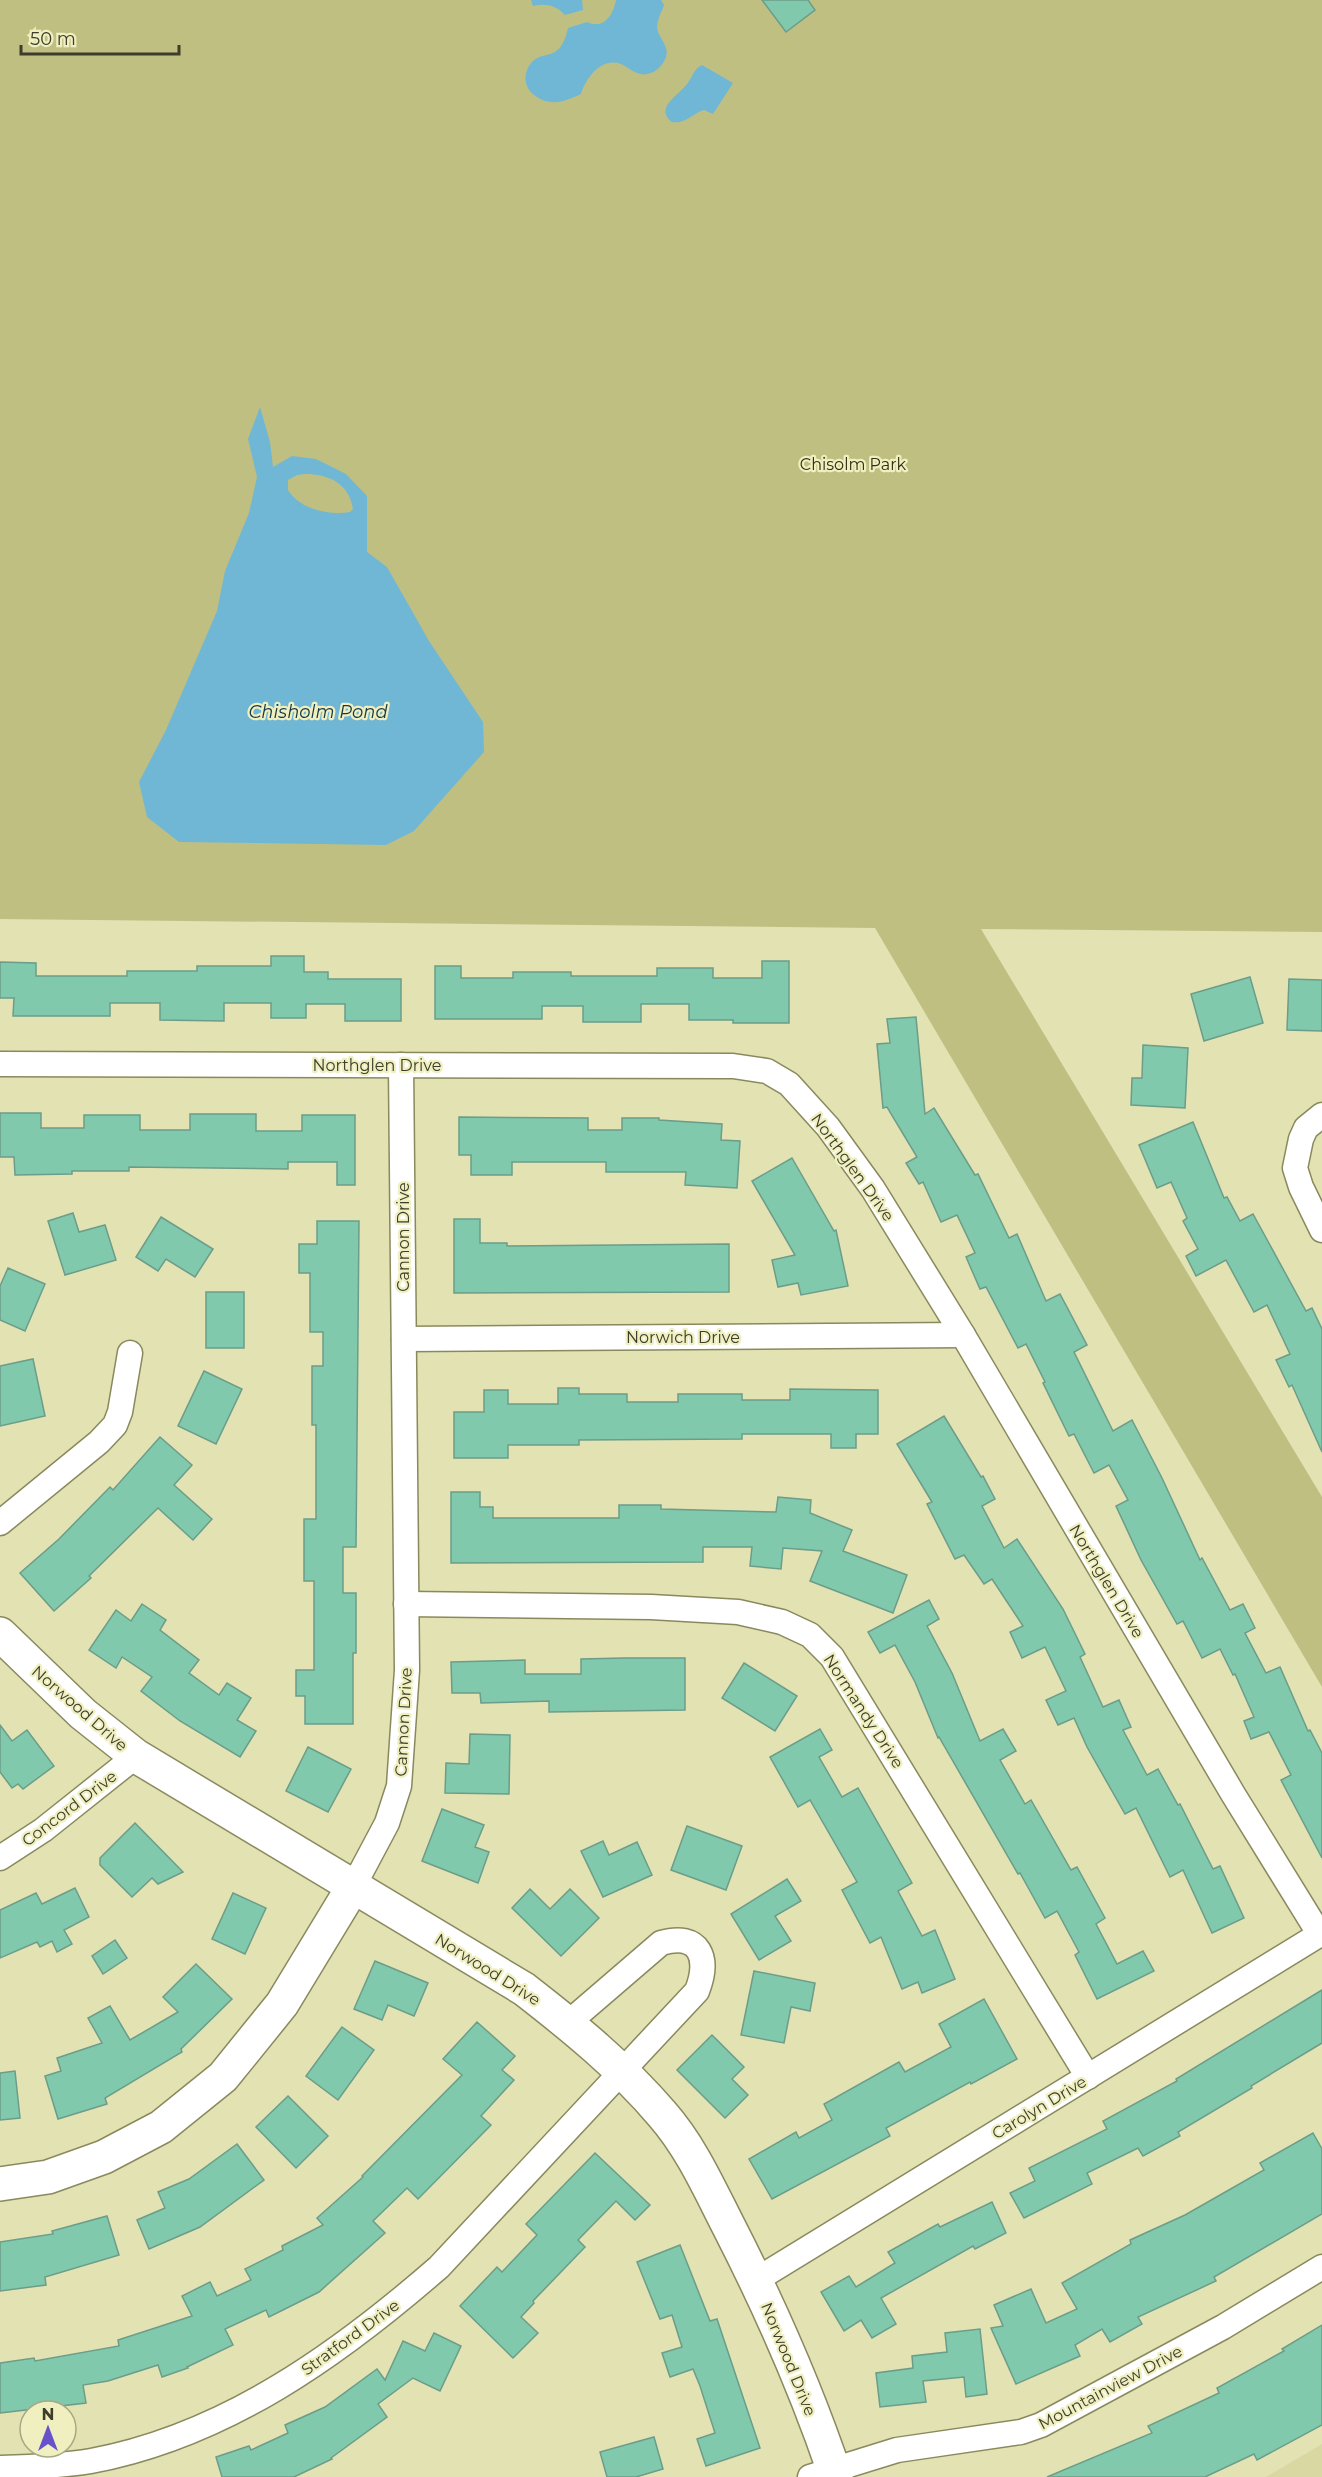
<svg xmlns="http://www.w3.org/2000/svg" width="1322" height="2477" viewBox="0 0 1322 2477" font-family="Montserrat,sans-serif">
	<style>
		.built { fill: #d9d8a2 }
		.green { fill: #c0bf82 }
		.water { fill: #6fb7d5; fill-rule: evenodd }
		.building { fill: #81c9ac; stroke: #6b9d89; stroke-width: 1.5 }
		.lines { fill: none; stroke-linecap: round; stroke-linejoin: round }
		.street-casing { stroke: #8a895d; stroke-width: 27 }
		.secondary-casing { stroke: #8a895d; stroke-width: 36 }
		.street { stroke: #fff; stroke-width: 24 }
		.secondary { stroke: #fff; stroke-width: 33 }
		.labels { text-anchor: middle; stroke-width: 4.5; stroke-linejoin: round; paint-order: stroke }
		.park-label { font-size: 16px; fill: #302f12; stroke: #efefc0 }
		.street-label { font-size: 16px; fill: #3d3d2a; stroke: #efefc0 }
		.water-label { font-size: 18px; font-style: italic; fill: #163745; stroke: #efefc0 }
	</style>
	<rect width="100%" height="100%" fill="#e2e2b3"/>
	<path class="built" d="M1322 2444V2477H1266Z"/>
	<path class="green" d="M0 0H1322V932L981 929 1322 1497V1687L875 928 0 919Z"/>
	<g class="water">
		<path d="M531 0H582L583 10 565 15C556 5 545 3 533 6Z"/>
		<path d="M616 0H661L664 5C662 11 657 20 657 27 658 38 670 46 666 57 662 69 649 78 637 73 631 71 626 66 621 64 601 57 586 78 581 94 574 97 566 101 558 102 539 104 518 88 528 68 540 45 559 68 568 28L587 22C604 30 613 15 616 0Z"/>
		<path d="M702 65 733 83 713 114 704 110C691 114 687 124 672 122 654 108 678 96 687 84 692 78 694 68 702 65Z"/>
		<path d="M260 407 270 442 273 467 292 456 316 459 346 474 367 496V552L387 567 429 641 483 722 484 752 414 831 386 845 179 842 147 817 139 782 166 730 217 611 225 571 249 513 257 477 248 439ZM305 474C328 474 349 483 353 509L350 512C330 516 299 509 288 490V480L297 475Z"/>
	</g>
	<g class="building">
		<path d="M762 0H808L815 10 786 32Z"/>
		<path d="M271 956H304V972H328V979H401V1021H345V1004H306V1018H271V1003H224V1021L160 1020V1003H110V1016H13L14 998H0V962L36 963V976H127V971H197V966H271Z"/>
		<path d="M762 961H789V1023H733V1020H689V1004H641V1022H583V1006H542V1019H435V966H461V978H513V972H571V976H657V968H713V978H762Z"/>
		<path d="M1250 977 1263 1023 1204 1041 1191 994Z"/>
		<path d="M1289 979 1322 980V1031L1287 1030Z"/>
		<path d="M916 1017 925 1114 934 1108 975 1175 978 1174 1009 1238 1017 1234 1046 1301 1060 1294 1087 1345 1074 1352 1113 1431 1132 1420 1162 1478 1200 1560 1202 1558 1230 1610 1243 1604 1255 1628 1245 1633 1266 1673 1280 1667 1308 1731 1310 1730 1322 1753V1858L1281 1780 1291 1775 1269 1732 1251 1739 1244 1721 1254 1717 1235 1674 1233 1675 1220 1649 1202 1658 1183 1621 1177 1624 1141 1560 1116 1506 1128 1500 1109 1465 1094 1473 1074 1434 1069 1436 1043 1383 1045 1382 1026 1344 1018 1348 986 1287 980 1289 966 1257 975 1253 957 1215 941 1222 923 1182 919 1184 906 1163 917 1157 887 1107 883 1108 877 1044 890 1043 887 1019Z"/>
		<path d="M1143 1045 1188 1048 1185 1108 1131 1105 1132 1078H1142Z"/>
		<path d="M0 1113H41V1128H84V1115H140V1130H190V1114H256V1131H302V1115H355V1185H337V1162H288V1169L129 1167V1171H72V1174L15 1175 14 1157H0Z"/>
		<path d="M459 1117 588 1118V1130H622V1118H659V1120L722 1124 721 1140 740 1141 737 1188 685 1185 686 1172H606V1162H512V1175H471V1155H459Z"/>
		<path d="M1193 1122 1224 1198 1227 1197 1240 1221 1253 1214 1306 1311 1312 1308 1322 1329V1452L1292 1385 1289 1387 1276 1360 1290 1354 1267 1305 1254 1312 1226 1260 1196 1276 1186 1256 1198 1249 1183 1221 1187 1218 1171 1182 1157 1188 1139 1145Z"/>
		<path d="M792 1158 834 1231 836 1230 848 1286 801 1295 798 1283 778 1287 772 1260 795 1255 752 1181Z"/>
		<path d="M73 1213 79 1232 105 1225 116 1260 65 1275 48 1221Z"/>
		<path d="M161 1217 213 1249 195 1277 166 1259 158 1271 136 1257Z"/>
		<path d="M454 1219H480V1243H507V1246L729 1244V1292L454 1293Z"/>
		<path d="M317 1221H359L356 1547H343V1593H356V1653H353V1724H305V1696H296V1670H314V1581H304V1519H316V1425H312V1366H323V1332H310V1273H299V1244H317Z"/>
		<path d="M8 1268 45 1284 25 1331 0 1320V1286Z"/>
		<rect x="206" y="1292" width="38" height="56"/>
		<path d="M33 1359 45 1416 0 1426V1366Z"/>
		<path d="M204 1371 242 1389 216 1444 178 1426Z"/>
		<path d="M558 1388H579V1394H627V1402H678V1394H742V1400H790V1389L878 1390V1434H856V1448H831V1434H742V1439L579 1440V1445H508V1458H454V1412H484V1390H508V1404H558Z"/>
		<path d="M944 1416 981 1477 983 1476 995 1499 982 1506 1004 1548 1017 1539 1063 1609 1085 1654 1080 1657 1103 1707 1119 1700 1131 1727 1123 1730 1147 1775 1158 1769 1178 1805 1180 1804 1213 1869 1220 1866 1244 1918 1212 1933 1183 1870 1170 1877 1136 1808 1125 1814 1087 1747 1074 1718 1058 1725 1046 1700 1066 1691 1045 1647 1022 1658 1010 1632 1023 1626 992 1579 984 1584 964 1555 955 1559 927 1504 932 1502 897 1444Z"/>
		<path d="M160 1437 192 1465 174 1485 212 1519 193 1540 158 1508 89 1576 91 1578 54 1611 20 1573 59 1539 110 1487 113 1490Z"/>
		<path d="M451 1492H480V1507H493V1518H619V1505H661V1509L776 1512 778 1497 811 1500 810 1513 852 1530 843 1551 907 1575 893 1613 810 1581 822 1551 783 1548 781 1569 750 1566 752 1547H703V1562L451 1563Z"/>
		<path d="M929 1600 939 1619 927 1626 952 1673 980 1741 1003 1729 1016 1751 1000 1760 1025 1804 1031 1800 1071 1870 1077 1867 1105 1918 1096 1924 1117 1964 1143 1951 1154 1971 1097 1999 1075 1955 1079 1952 1057 1911 1045 1918 1020 1873 1018 1874 939 1737 938 1738 915 1682 895 1645 880 1653 868 1632Z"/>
		<path d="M142 1604 166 1620 160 1630 199 1660 189 1673 219 1695 227 1683 251 1698 237 1720 256 1731 240 1757 180 1721 141 1691 152 1677 122 1657 116 1668 89 1650 116 1610 131 1621Z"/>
		<path d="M624 1658H685V1710L549 1712V1701L481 1703 480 1693H452L451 1662 525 1660V1674H581V1659Z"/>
		<path d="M744 1663 797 1696 775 1731 722 1698Z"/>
		<path d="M0 1725 12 1741 27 1730 54 1766 23 1789 18 1784 12 1788 0 1772Z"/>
		<path d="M820 1729 832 1750 819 1757 842 1797 858 1788 912 1883 898 1891 922 1936 935 1930 955 1979 922 1993 918 1982 902 1989 881 1937 870 1943 842 1890 857 1882 810 1800 798 1807 770 1757Z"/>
		<path d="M470 1734 510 1735 509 1794 445 1793 446 1763 469 1764Z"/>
		<path d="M308 1747 351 1769 328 1812 286 1791Z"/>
		<path d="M442 1809 484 1825 475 1847 489 1852 478 1883 422 1861Z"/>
		<path d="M135 1823 183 1872 158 1884 152 1878 132 1897 100 1865V1858Z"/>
		<path d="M687 1826 742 1846 726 1890 671 1870Z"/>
		<path d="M603 1841 609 1855 637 1842 652 1875 603 1897 581 1851Z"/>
		<path d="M787 1879 801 1901 775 1916 791 1941 759 1960 731 1914Z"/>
		<path d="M75 1888 89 1917 64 1930 72 1944 57 1952 52 1941 40 1947 37 1942 0 1958V1910L36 1893 42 1904Z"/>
		<path d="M530 1889 550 1909 570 1889 599 1918 561 1956 512 1908Z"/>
		<path d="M233 1893 266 1908 245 1954 212 1939Z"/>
		<path d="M115 1940 127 1958 103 1974 92 1956Z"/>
		<path d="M375 1961 428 1983 414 2016 388 2005 382 2020 354 2009Z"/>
		<path d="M196 1964 232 1999 181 2049 182 2052 105 2098 107 2104 58 2119 45 2076 61 2071 57 2058 102 2043 88 2018 110 2006 130 2040 178 2012 163 1997Z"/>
		<path d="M754 1971 815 1983 810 2011 791 2007 784 2043 741 2035Z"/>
		<path d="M1322 1990V2043L1251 2086 1252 2088 1178 2132 1180 2136 1143 2156 1138 2148 1087 2173 1092 2184 1024 2218 1010 2193 1035 2181 1029 2168 1107 2129 1103 2121 1177 2081 1176 2079Z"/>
		<path d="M984 1999 1017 2059 971 2084 970 2082 886 2128 890 2136 772 2199 749 2159 796 2132 799 2138 832 2120 824 2104 899 2062 905 2072 951 2047 939 2024Z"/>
		<path d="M477 2022 515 2056 502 2070 514 2080 481 2116 491 2125 418 2199 407 2188 373 2221 385 2233 319 2292 269 2317 266 2310 225 2329 233 2345 187 2367 188 2368 162 2377 158 2365 108 2381 83 2385 86 2403 0 2413V2363L34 2358 35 2361 119 2346 118 2340 192 2316 182 2296 210 2282 217 2296 251 2280 245 2269 283 2250 282 2246 323 2225 317 2218 363 2177 362 2176 462 2075 443 2059Z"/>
		<path d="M342 2027 374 2050 338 2100 306 2076Z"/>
		<path d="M712 2035 744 2067 732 2079 748 2095 725 2118 677 2070Z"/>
		<path d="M15 2071 20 2118 0 2120V2073Z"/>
		<path d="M288 2096 328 2136 296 2168 256 2127Z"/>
		<path d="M1313 2133 1322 2149V2214L1214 2277 1216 2281 1138 2317 1142 2324 1110 2342 1102 2329 1075 2345 1080 2356 1016 2384 991 2328 1003 2326 994 2305 1031 2289 1046 2323 1077 2309 1062 2283 1131 2244 1130 2240 1185 2215 1264 2170 1260 2163Z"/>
		<path d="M237 2144 264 2180 200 2227 149 2249 137 2220 165 2208 158 2192 189 2179Z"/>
		<path d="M595 2153 650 2205 635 2220 616 2201 578 2240 585 2247 533 2301 534 2303 521 2317 538 2333 513 2358 460 2306 497 2267 502 2272 537 2235 526 2224Z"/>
		<path d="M992 2202 1006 2233 975 2249 973 2246 881 2298 896 2324 872 2338 861 2320 844 2331 821 2292 849 2276 856 2287 895 2263 888 2252 938 2224 940 2227Z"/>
		<path d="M107 2216 119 2255 45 2277 46 2285 0 2291V2242L53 2234 52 2231Z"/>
		<path d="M680 2245 710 2321 717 2319 760 2448 706 2466 697 2439 715 2433 700 2386 693 2369 670 2377 662 2353 682 2347 672 2315 660 2319 637 2262Z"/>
		<path d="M1322 2325V2425L1257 2460 1254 2454 1205 2477H1047L1152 2433 1148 2426 1219 2393 1217 2388 1284 2351 1282 2349Z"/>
		<path d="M980 2329 987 2394 966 2397 964 2377 923 2381 926 2402 880 2407 876 2373 913 2368 912 2356 947 2352 945 2333Z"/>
		<path d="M434 2333 461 2346 440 2391 413 2378 378 2404 387 2417 331 2458 332 2459 294 2477H222L216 2457 249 2446 251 2450 288 2433 285 2425 325 2407 377 2369 385 2380 403 2341 425 2351Z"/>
		<path d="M654 2437 663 2469 636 2477H607L600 2452Z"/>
	</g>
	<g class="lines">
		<defs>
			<g id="street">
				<path d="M0 1064 733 1066 767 1071 789 1084 828 1127 873 1189 963 1335 1233 1794 1320 1935"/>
				<path d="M1322 1115 1306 1128 1301 1139 1295 1168 1301 1187 1322 1230"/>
				<path d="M404 1339 963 1335"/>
				<path d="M0 1523 99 1442 115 1425 120 1412 130 1353"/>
				<path d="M406 1604 651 1607 738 1612 782 1622 810 1635 832 1657 1088 2077"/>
				<path d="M0 1858 43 1830 136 1756"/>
				<path d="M353 1887 387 1823 399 1786 407 1670 401 1065"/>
				<path d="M756 2280 1322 1933"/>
				<path d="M0 2468C30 2467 61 2466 91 2461 225 2436 338 2355 439 2267L697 1991C710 1958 700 1932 661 1943L568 2023"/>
				<path d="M810 2477 897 2450 1021 2432 1041 2425 1223 2327 1322 2267"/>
			</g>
			<g id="secondary">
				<path d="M0 1634 83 1714 136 1756 524 1989C573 2027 622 2067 662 2114 691 2147 709 2188 729 2227 770 2307 807 2391 836 2477"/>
				<path d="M0 2184 48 2177 104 2157 161 2127 223 2077 282 2004 353 1887"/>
			</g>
		</defs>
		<use href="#street" class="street-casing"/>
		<use href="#secondary" class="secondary-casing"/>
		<use href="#street" class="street"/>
		<use href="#secondary" class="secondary"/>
	</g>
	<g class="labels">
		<g class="park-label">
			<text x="853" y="470">Chisolm Park</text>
		</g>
		<g class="street-label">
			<text x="377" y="1071">Northglen Drive</text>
			<text transform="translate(853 1167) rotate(54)" y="6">Northglen Drive</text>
			<text transform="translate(403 1237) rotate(-90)" y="6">Cannon Drive</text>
			<text x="683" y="1343">Norwich Drive</text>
			<text transform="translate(1107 1581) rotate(59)" y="6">Northglen Drive</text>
			<text transform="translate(80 1708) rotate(41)" y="6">Norwood Drive</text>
			<text transform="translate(864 1711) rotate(57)" y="6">Normandy Drive</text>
			<text transform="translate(403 1722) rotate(-87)" y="6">Cannon Drive</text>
			<text transform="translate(69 1808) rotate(-37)" y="6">Concord Drive</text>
			<text transform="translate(488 1969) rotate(32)" y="6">Norwood Drive</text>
			<text transform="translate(1039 2107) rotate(-31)" y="6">Carolyn Drive</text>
			<text transform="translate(350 2337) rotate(-36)" y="6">Stratford Drive</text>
			<text transform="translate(789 2359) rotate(68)" y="6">Norwood Drive</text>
			<text transform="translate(1110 2387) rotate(-28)" y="6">Mountainview Drive</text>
		</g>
		<g class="water-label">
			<text x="318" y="718">Chisholm Pond</text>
		</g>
	</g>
	<g transform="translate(48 2429)"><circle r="28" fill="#efefc0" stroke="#a8a884" stroke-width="1.5"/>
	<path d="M0-4.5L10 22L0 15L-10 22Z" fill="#6852cb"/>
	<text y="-9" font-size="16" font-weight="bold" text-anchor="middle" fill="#3d3d2a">N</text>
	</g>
	<path d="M21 45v9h158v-9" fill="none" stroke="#3d3d2a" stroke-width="3"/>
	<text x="30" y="45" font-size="18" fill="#3d3d2a" stroke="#efefc0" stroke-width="4.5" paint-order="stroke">50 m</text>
</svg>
